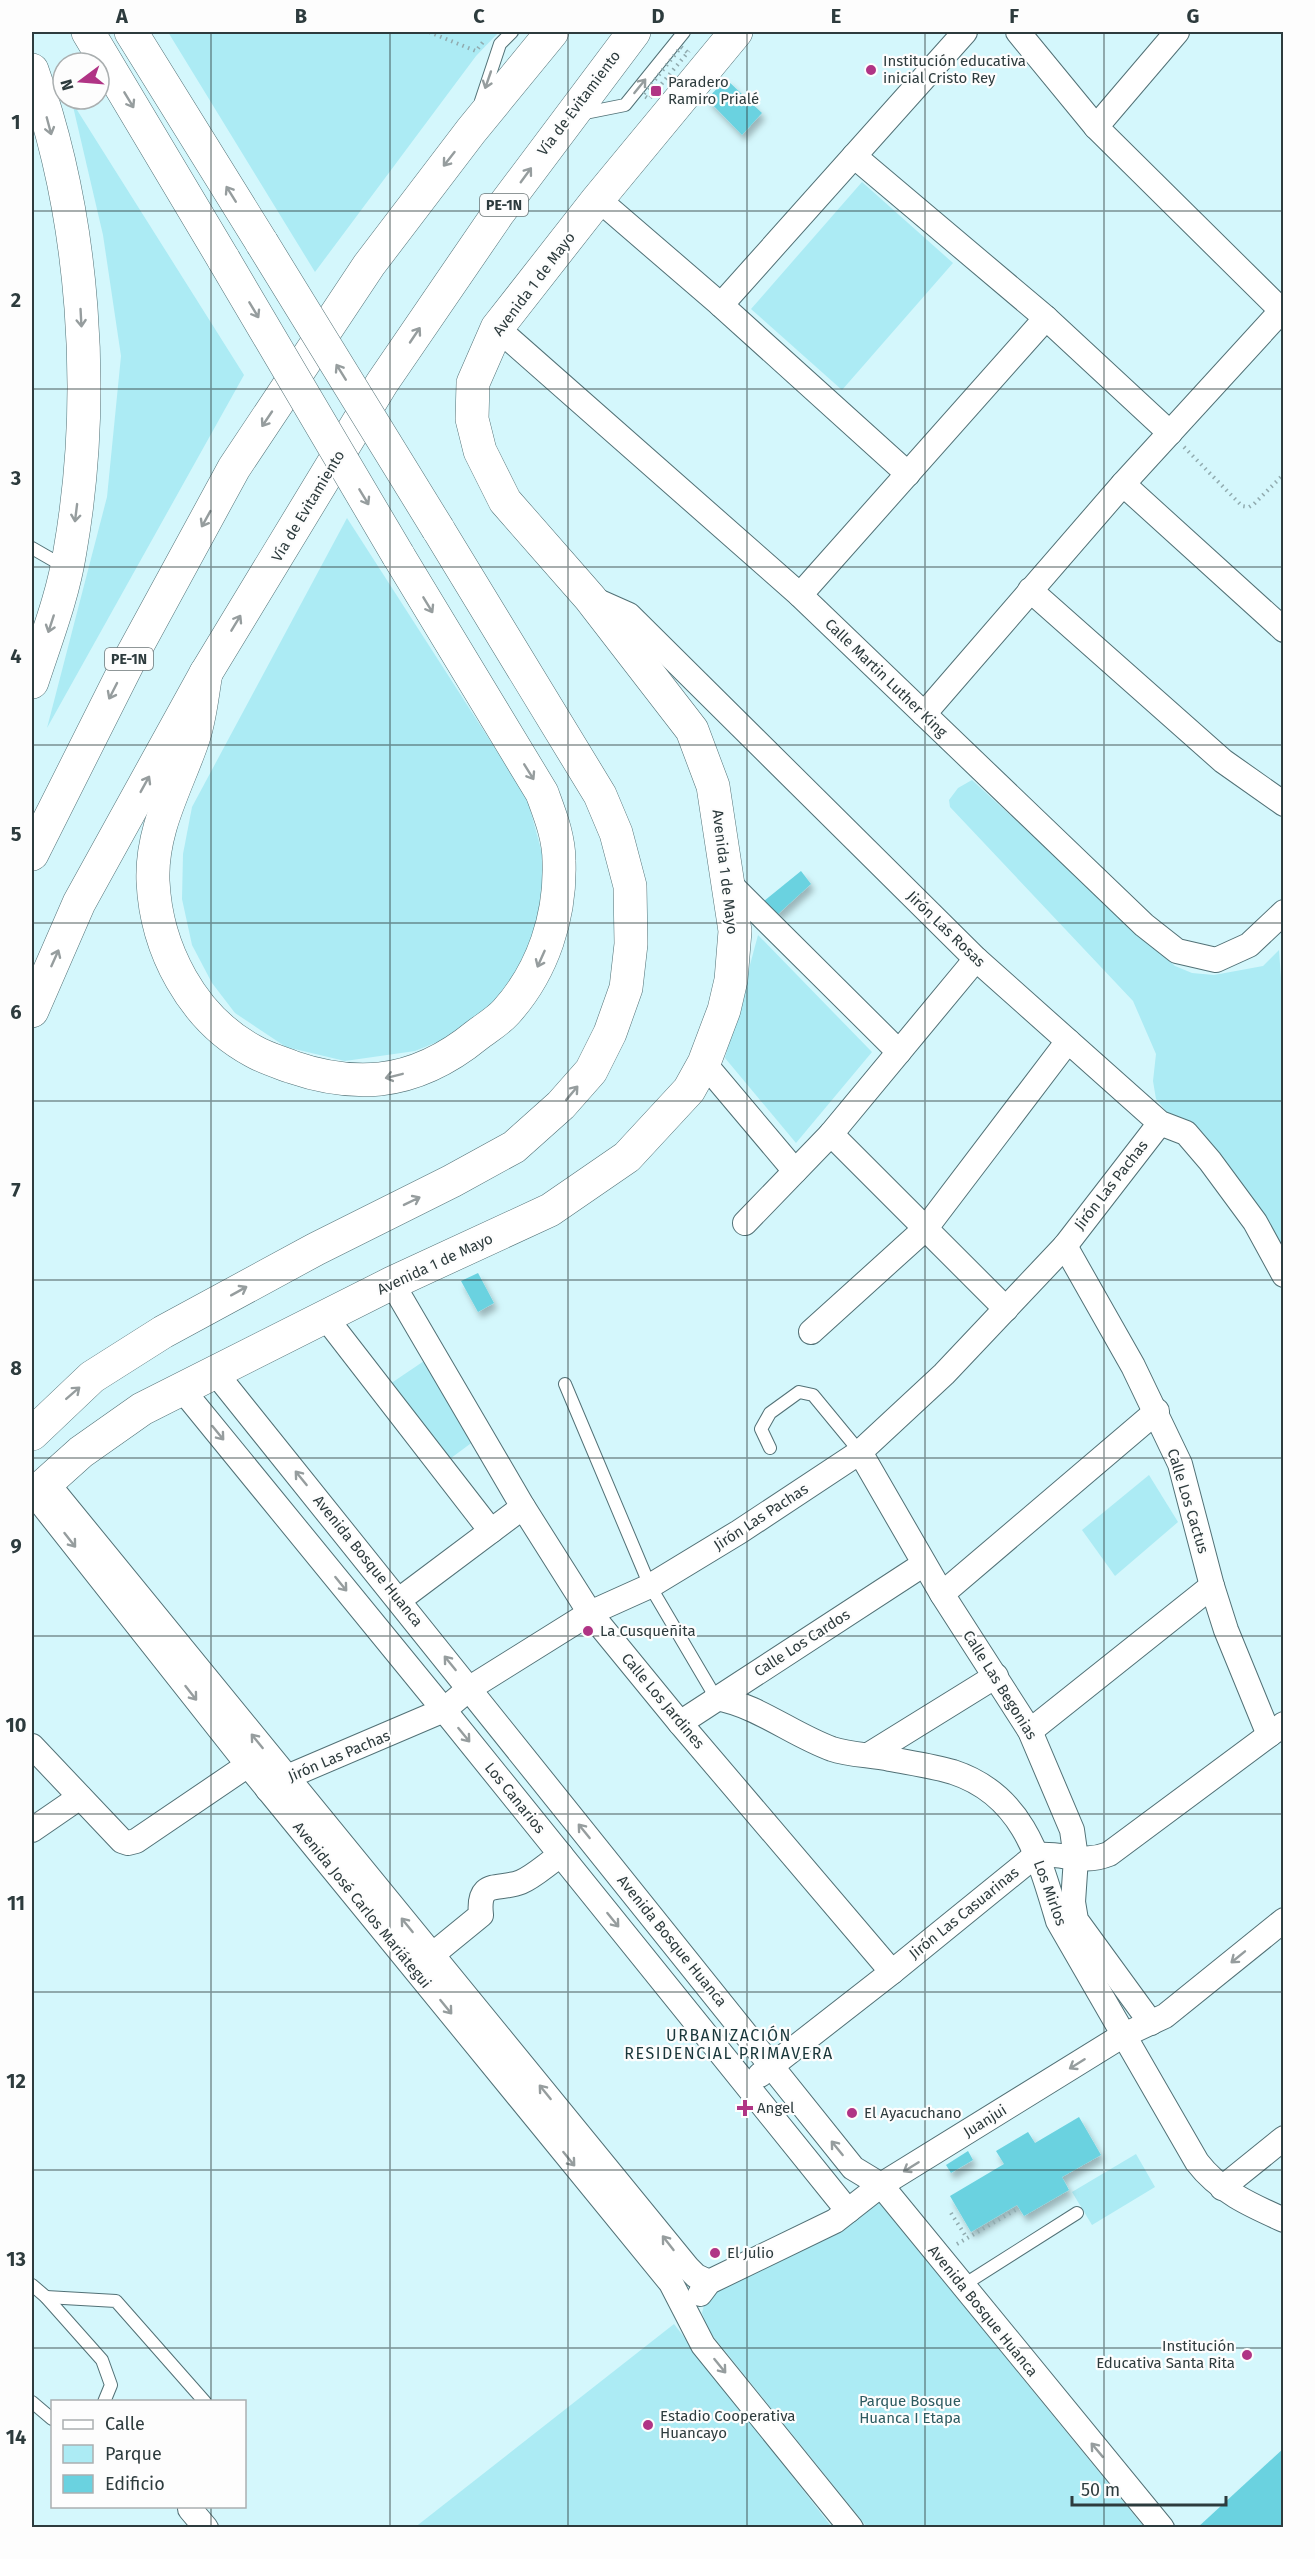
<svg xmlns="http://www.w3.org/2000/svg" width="1315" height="2559" viewBox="0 0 1315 2559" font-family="'Fira Sans',sans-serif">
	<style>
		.green { fill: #acebf4 }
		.building { fill: #6ad2e0; filter: url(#shadow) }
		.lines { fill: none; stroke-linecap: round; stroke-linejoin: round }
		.service-casing { stroke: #527176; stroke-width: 14 }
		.minor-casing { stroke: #527176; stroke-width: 26 }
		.secondary-casing { stroke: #527176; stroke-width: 34 }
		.motorway-casing { stroke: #527176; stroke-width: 34 }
		.path { stroke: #91abaf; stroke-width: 4; stroke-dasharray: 1.5 4.5; stroke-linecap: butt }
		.service { stroke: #fff; stroke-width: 12 }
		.minor { stroke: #fff; stroke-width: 24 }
		.secondary { stroke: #fff; stroke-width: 33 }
		.motorway { stroke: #fff; stroke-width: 33 }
		.motorway-bridge-casing { stroke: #527176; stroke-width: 34; stroke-linecap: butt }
		.path-bridge { stroke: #91abaf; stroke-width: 4; stroke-dasharray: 1.5 4.5; stroke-linecap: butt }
		.motorway-bridge { stroke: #fff; stroke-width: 33 }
		.oneway { stroke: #969d9e }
		.grid { fill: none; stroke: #2d3b3d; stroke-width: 1.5; stroke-opacity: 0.55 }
		.poi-dot { fill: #b03485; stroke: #fdfdfd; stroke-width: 2 }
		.labels { text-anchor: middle; stroke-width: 4.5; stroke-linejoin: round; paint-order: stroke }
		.shield { fill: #fdfdfd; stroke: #6b7577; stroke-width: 1.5 }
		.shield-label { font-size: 14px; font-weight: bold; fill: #2d3b3d }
		.poi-label { font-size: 15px; fill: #2d3b3d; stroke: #fdfdfd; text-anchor: start }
		.street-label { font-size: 15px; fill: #2d3b3d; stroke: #fdfdfd }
		.park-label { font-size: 15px; fill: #2c5a60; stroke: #fdfdfd }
		.neighbourhood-label { font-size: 16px; letter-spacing: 1.5px; fill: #18363a; stroke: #fdfdfd }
		.neatline { fill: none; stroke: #2d3b3d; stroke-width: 2 }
		.grid-label { font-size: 20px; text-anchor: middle; font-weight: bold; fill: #2d3b3d }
	</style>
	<defs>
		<filter id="shadow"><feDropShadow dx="3.5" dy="6" stdDeviation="3" flood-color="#0004"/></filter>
	</defs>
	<rect width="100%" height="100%" fill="#d4f7fc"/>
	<g class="green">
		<path d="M168 32H499L476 56 315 272Z"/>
		<path d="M72 102 244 375 47 728 107 497 121 356 103 235Z"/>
		<path d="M862 182 953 263 842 390 751 309Z"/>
		<path d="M347 518 527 798 542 853 544 885 541 914 526 967 479 1018 447 1038 415 1051 345 1061 286 1047 235 1013 212 983 192 945 182 899 183 854 192 807Z"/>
		<path d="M972 780 1175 966 1192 973 1214 975 1263 966 1279 950 1284 1020 1283 1251 1156 1099 1153 1081 1156 1054 1133 1001 950 807 949 800 958 788Z"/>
		<path d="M758 935 872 1052 796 1143 725 1058Z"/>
		<path d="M424 1361 478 1438 443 1464 387 1386Z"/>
		<path d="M1149 1475 1178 1522 1115 1576 1082 1530Z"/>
		<path d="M1136 2154 1155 2187 1092 2225 1072 2192Z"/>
		<path d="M878 2201 1144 2527H867L708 2330 702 2313 706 2297Z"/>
		<path d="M674 2324 831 2526 829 2528H414Z"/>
	</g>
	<g class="building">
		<path d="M726 79 762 113 742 135 707 99Z"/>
		<path d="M801 871 811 884 777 915 764 901Z"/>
		<path d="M478 1273 494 1303 478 1312 461 1281Z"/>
		<path d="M1079 2117 1101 2155 1062 2177 1069 2190 1024 2216 1017 2205 971 2232 950 2196 1004 2164 996 2151 1028 2132 1035 2143Z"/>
		<path d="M968 2151 973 2160 951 2173 946 2165Z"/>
		<path d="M1284 2448V2528H1197Z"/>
	</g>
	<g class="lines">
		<defs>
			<g id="service">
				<path d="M481 101 500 44 512 32"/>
				<path d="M580 114 625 105 684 32"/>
				<path d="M32 548 65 567"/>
				<path d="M565 1384 650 1586 716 1698"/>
				<path d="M770 1448 761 1429 770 1413 799 1392 813 1395 860 1452"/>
				<path d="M32 2285 46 2297 102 2360 111 2385 104 2402"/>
				<path d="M962 2286 1077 2213"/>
				<path d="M46 2297 116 2301 205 2402"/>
				<path d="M32 2402 52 2419"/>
			</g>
			<g id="minor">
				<path d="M1018 32 1096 127 1281 310"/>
				<path d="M1096 127 1177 32"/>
				<path d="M854 156 1046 318 1170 433"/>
				<path d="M598 199 721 305 908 474"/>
				<path d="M721 305 965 32"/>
				<path d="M497 328 800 595 1144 925 1177 951 1216 960 1249 945 1284 912"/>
				<path d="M1123 484 1284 630"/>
				<path d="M1030 590 1223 761 1284 804"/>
				<path d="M800 595 1046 318"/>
				<path d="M593 599 629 615 976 959 1160 1123 1186 1133 1210 1161 1255 1222 1284 1275"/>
				<path d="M924 714 1123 484 1284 308"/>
				<path d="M730 884 899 1052"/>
				<path d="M704 1063 795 1171"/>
				<path d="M831 1134 1006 1309"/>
				<path d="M745 1223 831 1134 976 959"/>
				<path d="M1065 1246 1133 1366 1180 1464 1212 1586 1226 1630 1269 1735"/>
				<path d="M392 1283 523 1507 590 1613 680 1723 892 1972"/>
				<path d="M326 1318 491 1531"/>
				<path d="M811 1332 926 1228 1068 1041"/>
				<path d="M214 1371 853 2168 881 2185 1162 2528"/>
				<path d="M181 1388 444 1710 848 2211"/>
				<path d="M860 1452 942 1594 1030 1731 1072 1830 1076 1858 1073 1902 1076 1920 1151 2023"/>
				<path d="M47 1483 688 2268 696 2276 709 2282"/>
				<path d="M34 1494 248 1765 671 2283 703 2345 851 2528"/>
				<path d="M942 1594 1157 1411"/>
				<path d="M399 1600 523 1507"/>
				<path d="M716 1698C759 1706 791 1734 832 1749 850 1755 872 1755 890 1759 911 1763 933 1766 953 1772 1023 1795 1039 1857 1058 1921L1197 2162C1219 2191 1250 2205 1284 2220"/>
				<path d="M680 1723 924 1564"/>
				<path d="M1030 1731 1212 1586"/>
				<path d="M32 1746 122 1841 128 1843 136 1841 248 1765"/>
				<path d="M870 1754 996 1676"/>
				<path d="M268 1790 287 1777 444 1710 470 1688 590 1613 650 1586 739 1532 860 1452 944 1374 1065 1246 1160 1123"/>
				<path d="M32 1830 80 1797"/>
				<path d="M432 1955 481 1915C477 1878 499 1891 521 1882 535 1876 548 1863 561 1855"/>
				<path d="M760 2075 892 1972 1036 1855C1064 1852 1081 1865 1109 1854L1284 1724"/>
				<path d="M1222 2188 1284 2138"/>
				<path d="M700 2294 709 2282 835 2221 881 2185 1122 2036 1165 2016 1284 1920"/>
				<path d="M190 2509 206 2528"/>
			</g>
			<path id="secondary" d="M32 1496 81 1452 142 1409 392 1283 550 1210 627 1157 689 1090 704 1063 724 1010 731 980 735 931 713 786 692 730 590 598 505 501 480 451 472 419 473 383 497 328 598 199 736 32"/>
			<g id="motorway">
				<path d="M88 32 224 260"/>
				<path d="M131 32 262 243"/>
				<path d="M32 70C85 218 97 396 70 551 63 596 46 639 32 682"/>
				<path d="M206 673C202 695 200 721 192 742 176 788 151 830 153 881 156 949 192 1018 253 1051 265 1058 279 1062 292 1067 321 1077 350 1082 380 1079 416 1075 449 1058 477 1035 486 1028 498 1021 506 1012 543 971 561 916 559 861 559 837 550 815 542 793L398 555"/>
				<path d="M32 854 130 659 234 468 369 265 471 131 552 32"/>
				<path d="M32 1011 79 903 206 673 382 383 499 212 634 32"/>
				<path d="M32 1434 92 1377 163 1332 316 1249 452 1181 514 1147 561 1105 591 1071 610 1033 626 988 631 944 630 886 616 833 600 795 438 529"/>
			</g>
		</defs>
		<use href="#service" class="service-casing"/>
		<use href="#minor" class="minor-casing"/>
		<use href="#secondary" class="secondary-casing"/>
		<use href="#motorway" class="motorway-casing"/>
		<g class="path">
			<path d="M429 32 476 51 483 42"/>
			<path d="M1184 447 1242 506 1249 507 1254 504 1284 474"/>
			<path d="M951 2213 967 2238"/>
			<path d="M957 2244 1017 2209"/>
		</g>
		<use href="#service" class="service"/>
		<use href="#minor" class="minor"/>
		<use href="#secondary" class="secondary"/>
		<use href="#motorway" class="motorway"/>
		<defs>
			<g id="motorway-bridge">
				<path d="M262 243 438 529"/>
				<path d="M224 260 398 555"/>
			</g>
		</defs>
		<use href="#motorway-bridge" class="motorway-bridge-casing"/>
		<path class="path-bridge" d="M687 52 681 47 643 95 649 99 689 51"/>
		<use href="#motorway-bridge" class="motorway-bridge"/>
	</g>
	<defs><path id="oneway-shaft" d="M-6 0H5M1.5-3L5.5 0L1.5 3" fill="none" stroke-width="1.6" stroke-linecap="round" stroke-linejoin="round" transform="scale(1.5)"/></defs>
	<g class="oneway">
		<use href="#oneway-shaft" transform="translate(488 80) rotate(109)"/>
		<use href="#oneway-shaft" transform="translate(640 86) rotate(-51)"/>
		<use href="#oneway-shaft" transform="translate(129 100) rotate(59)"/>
		<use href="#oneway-shaft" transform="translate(49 126) rotate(75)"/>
		<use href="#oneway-shaft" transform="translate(449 159) rotate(128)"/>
		<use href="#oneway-shaft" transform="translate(526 175) rotate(-54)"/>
		<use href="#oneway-shaft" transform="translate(231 194) rotate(-122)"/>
		<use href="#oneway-shaft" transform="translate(254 310) rotate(59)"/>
		<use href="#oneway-shaft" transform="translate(81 318) rotate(87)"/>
		<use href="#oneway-shaft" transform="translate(415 335) rotate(-56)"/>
		<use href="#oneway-shaft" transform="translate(341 372) rotate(-122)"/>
		<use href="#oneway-shaft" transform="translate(267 419) rotate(124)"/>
		<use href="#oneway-shaft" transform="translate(364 497) rotate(59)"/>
		<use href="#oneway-shaft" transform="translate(76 513) rotate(97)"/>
		<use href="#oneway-shaft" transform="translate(206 519) rotate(119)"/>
		<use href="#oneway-shaft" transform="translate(428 605) rotate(59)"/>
		<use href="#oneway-shaft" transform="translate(236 623) rotate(-59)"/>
		<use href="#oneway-shaft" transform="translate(51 624) rotate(108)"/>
		<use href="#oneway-shaft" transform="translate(113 691) rotate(117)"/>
		<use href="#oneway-shaft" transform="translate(529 772) rotate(58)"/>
		<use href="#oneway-shaft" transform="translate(145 784) rotate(-61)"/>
		<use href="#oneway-shaft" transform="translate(55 958) rotate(-66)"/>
		<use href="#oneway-shaft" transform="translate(541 959) rotate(114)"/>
		<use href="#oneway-shaft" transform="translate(394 1076) rotate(166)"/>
		<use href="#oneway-shaft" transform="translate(572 1093) rotate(-50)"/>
		<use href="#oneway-shaft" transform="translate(412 1201) rotate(-26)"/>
		<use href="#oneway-shaft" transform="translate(239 1291) rotate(-29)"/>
		<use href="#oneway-shaft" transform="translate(73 1393) rotate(-41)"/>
		<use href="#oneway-shaft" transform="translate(218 1433) rotate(51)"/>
		<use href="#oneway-shaft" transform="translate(301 1478) rotate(-129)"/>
		<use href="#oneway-shaft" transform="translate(70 1540) rotate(52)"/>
		<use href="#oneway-shaft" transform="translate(341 1584) rotate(51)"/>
		<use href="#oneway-shaft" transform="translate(450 1663) rotate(-129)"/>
		<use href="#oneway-shaft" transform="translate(191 1693) rotate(52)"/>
		<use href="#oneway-shaft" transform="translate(464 1735) rotate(51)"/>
		<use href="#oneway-shaft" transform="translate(257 1741) rotate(-129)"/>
		<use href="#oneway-shaft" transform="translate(584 1831) rotate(-129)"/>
		<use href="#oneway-shaft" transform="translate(613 1920) rotate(51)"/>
		<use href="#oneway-shaft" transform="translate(407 1925) rotate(-129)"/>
		<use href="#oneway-shaft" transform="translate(1238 1957) rotate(141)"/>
		<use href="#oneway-shaft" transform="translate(446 2007) rotate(51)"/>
		<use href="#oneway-shaft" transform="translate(1077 2064) rotate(148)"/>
		<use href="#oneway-shaft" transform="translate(545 2092) rotate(-129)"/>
		<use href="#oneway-shaft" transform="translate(837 2148) rotate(-129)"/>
		<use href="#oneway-shaft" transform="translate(569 2159) rotate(51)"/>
		<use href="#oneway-shaft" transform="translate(911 2167) rotate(148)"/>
		<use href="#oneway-shaft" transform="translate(668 2243) rotate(-128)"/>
		<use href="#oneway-shaft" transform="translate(720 2366) rotate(51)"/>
		<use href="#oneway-shaft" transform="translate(1097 2450) rotate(-130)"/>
	</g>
	<path class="grid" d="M211 32V2402M390 32V2528M568 32V2528M747 32V2528M925 32V2528M1104 32V2528M32 211H1284M32 389H1284M32 567H1284M32 745H1284M32 923H1284M32 1101H1284M32 1280H1284M32 1458H1284M32 1636H1284M32 1814H1284M32 1992H1284M32 2170H1284M32 2348H1284M211 2506V2528"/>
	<g class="poi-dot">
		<circle cx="871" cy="70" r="6"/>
		<rect x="650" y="85" width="12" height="12" rx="3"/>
		<circle cx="588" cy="1631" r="6"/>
		<path d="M742 2099h6v6h6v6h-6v6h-6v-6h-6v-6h6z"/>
		<circle cx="852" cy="2113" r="6"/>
		<circle cx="715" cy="2253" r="6"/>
		<circle cx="1247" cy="2355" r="6"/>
		<circle cx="648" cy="2425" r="6"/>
	</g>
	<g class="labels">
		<g class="shield">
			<rect x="480" y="194" width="48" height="22" rx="4.5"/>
			<rect x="105" y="648" width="48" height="22" rx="4.5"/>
		</g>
		<g class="shield-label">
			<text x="504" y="210">PE-1N</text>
			<text x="129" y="664">PE-1N</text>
		</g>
		<g class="poi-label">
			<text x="883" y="66">Institución educativa<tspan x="883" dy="17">inicial Cristo Rey</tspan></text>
			<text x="668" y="87">Paradero<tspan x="668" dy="17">Ramiro Prialé</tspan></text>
			<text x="600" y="1636">La Cusqueñita</text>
			<text x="757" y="2113">Angel</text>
			<text x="864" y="2118">El Ayacuchano</text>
			<text x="727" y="2258">El Julio</text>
			<text x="1235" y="2351" text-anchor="end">Institución<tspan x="1235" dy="17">Educativa Santa Rita</tspan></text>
			<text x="660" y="2421">Estadio Cooperativa<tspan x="660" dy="17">Huancayo</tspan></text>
		</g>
		<g class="street-label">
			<text transform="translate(579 103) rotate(-53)" y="5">Vía de Evitamiento</text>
			<text transform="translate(534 284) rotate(-53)" y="5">Avenida 1 de Mayo</text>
			<text transform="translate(308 506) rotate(-59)" y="5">Vía de Evitamiento</text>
			<text transform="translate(886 678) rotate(44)" y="5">Calle Martin Luther King</text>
			<text transform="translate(725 872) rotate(83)" y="5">Avenida 1 de Mayo</text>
			<text transform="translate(946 929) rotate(44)" y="5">Jirón Las Rosas</text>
			<text transform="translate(1111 1185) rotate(-52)" y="5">Jirón Las Pachas</text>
			<text transform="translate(435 1264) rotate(-25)" y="5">Avenida 1 de Mayo</text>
			<text transform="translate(1188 1501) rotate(73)" y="5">Calle Los Cactus</text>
			<text transform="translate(761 1517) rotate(-33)" y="5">Jirón Las Pachas</text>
			<text transform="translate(368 1561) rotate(51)" y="5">Avenida Bosque Huanca</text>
			<text transform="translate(802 1643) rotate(-33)" y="5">Calle Los Cardos</text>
			<text transform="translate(1000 1685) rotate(58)" y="5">Calle Las Begonias</text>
			<text transform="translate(663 1701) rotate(50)" y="5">Calle Los Jardines</text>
			<text transform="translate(339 1756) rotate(-23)" y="5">Jirón Las Pachas</text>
			<text transform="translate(515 1798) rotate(51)" y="5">Los Canarios</text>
			<text transform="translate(1050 1893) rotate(70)" y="5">Los Mirlos</text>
			<text transform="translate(362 1905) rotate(51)" y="5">Avenida José Carlos Mariátegui</text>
			<text transform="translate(964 1913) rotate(-39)" y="5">Jirón Las Casuarinas</text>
			<text transform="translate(672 1941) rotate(51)" y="5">Avenida Bosque Huanca</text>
			<text transform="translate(985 2121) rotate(-32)" y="5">Juanjui</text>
			<text transform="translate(983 2311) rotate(51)" y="5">Avenida Bosque Huanca</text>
		</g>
		<g class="park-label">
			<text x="910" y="2406">Parque Bosque<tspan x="910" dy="17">Huanca I Etapa</tspan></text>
		</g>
		<g class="neighbourhood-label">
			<text x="729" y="2041">URBANIZACIÓN<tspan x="729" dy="18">RESIDENCIAL PRIMAVERA</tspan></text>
		</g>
	</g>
	<rect width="1315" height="2559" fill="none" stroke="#fdfdfd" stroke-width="66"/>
	<rect x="51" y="2400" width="195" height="108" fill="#fdfdfd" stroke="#aaafb0" stroke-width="1.5"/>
	<rect x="63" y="2420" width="30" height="9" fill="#ffffff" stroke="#aaafb0" stroke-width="1.5"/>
	<text x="105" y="2430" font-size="18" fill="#2d3b3d">Calle</text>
	<rect x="63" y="2445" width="30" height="18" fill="#acebf4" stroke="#aaafb0" stroke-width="1.5"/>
	<text x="105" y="2460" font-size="18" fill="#2d3b3d">Parque</text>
	<rect x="63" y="2475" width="30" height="18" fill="#6ad2e0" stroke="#aaafb0" stroke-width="1.5"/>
	<text x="105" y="2490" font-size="18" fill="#2d3b3d">Edificio</text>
	<g transform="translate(81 81) rotate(254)"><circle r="28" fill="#fdfdfd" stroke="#aaafb0" stroke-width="1.5"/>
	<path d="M0-4.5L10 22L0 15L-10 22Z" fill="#b03485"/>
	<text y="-9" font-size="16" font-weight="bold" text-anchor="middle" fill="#2d3b3d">N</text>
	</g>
	<path d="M1072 2496v9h154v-9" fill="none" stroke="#2d3b3d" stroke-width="3"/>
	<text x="1081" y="2496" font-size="18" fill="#2d3b3d" stroke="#fdfdfd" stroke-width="4.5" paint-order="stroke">50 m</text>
	<rect x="33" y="33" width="1249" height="2493" class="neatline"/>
	<g class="grid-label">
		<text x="122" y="23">A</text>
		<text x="301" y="23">B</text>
		<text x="479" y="23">C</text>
		<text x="658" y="23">D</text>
		<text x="836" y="23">E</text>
		<text x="1014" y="23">F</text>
		<text x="1193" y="23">G</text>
		<text x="16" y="129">1</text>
		<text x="16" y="307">2</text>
		<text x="16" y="485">3</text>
		<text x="16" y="663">4</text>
		<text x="16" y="841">5</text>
		<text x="16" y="1019">6</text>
		<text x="16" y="1197">7</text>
		<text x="16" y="1375">8</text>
		<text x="16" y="1553">9</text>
		<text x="16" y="1732">10</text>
		<text x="16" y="1910">11</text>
		<text x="16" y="2088">12</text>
		<text x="16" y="2266">13</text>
		<text x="16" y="2444">14</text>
	</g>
</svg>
